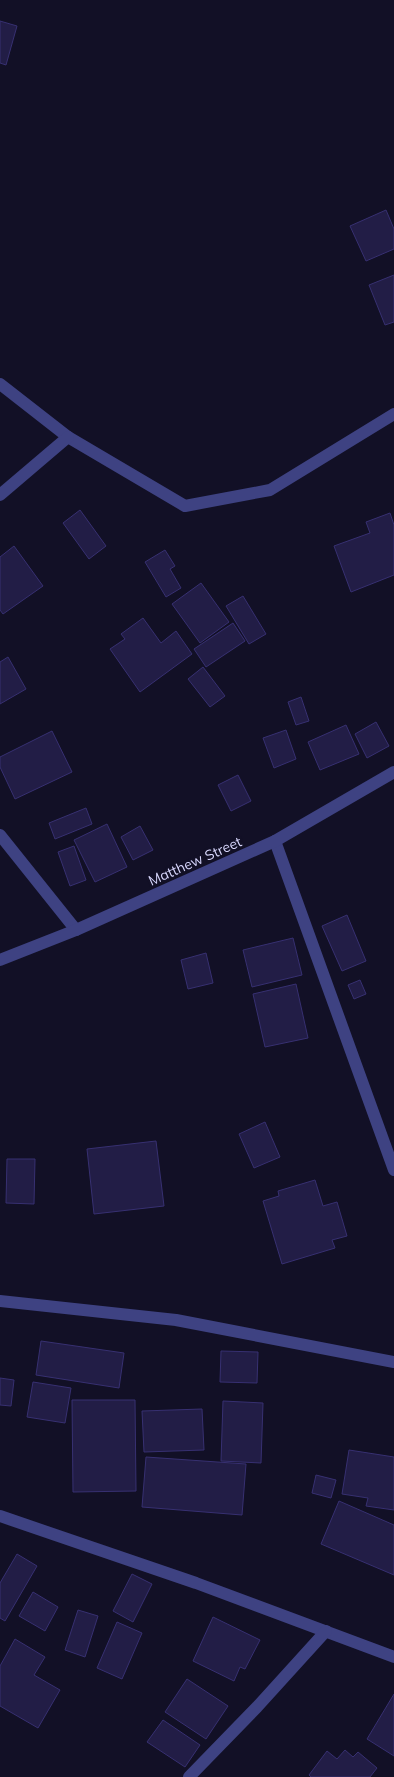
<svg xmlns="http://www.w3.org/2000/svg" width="394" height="1777" viewBox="0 0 394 1777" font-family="Mulish,sans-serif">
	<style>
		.building { fill: #221d46; stroke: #373071 }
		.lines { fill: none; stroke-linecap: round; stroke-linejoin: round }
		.minor { stroke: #3e4282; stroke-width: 12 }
		.labels { text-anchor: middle; stroke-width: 5; stroke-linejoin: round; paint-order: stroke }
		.street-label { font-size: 14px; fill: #d8d7fd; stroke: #121026 }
	</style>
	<rect width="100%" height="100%" fill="#121026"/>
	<g class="building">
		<path d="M0 21 17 26 6 65 0 63Z"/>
		<path d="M386 210 394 229V249L366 261 350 226Z"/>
		<path d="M394 275V322L385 325 369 285Z"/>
		<path d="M80 510 106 546 89 559 63 523Z"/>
		<path d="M390 513 394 525V575L351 592 334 546 370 533 366 522Z"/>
		<path d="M14 546 43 586 3 614 0 610V557Z"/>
		<path d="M165 550 175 566 170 569 181 588 166 597 145 562Z"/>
		<path d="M201 583 229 622 200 643 172 604Z"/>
		<path d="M243 596 266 634 249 644 226 606Z"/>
		<path d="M143 618 161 643 176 631 192 654 140 692 110 649 125 639 121 634Z"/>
		<path d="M233 623 245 641 206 667 194 649Z"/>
		<path d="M8 657 26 689 0 704V662Z"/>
		<path d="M203 667 225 696 210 707 188 679Z"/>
		<path d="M301 697 309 721 296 725 288 702Z"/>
		<path d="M376 722 389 746 367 758 355 734Z"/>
		<path d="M346 725 359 754 320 770 308 742Z"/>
		<path d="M286 730 296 759 274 768 263 738Z"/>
		<path d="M52 731 72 772 15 799 0 767V757Z"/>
		<path d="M238 775 251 801 231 811 218 785Z"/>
		<path d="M86 808 92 824 55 839 49 823Z"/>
		<path d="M107 824 127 867 95 882 74 840Z"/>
		<path d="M140 826 153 850 133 860 121 837Z"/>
		<path d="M74 846 86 880 70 886 58 852Z"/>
		<path d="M347 915 366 961 342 971 322 926Z"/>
		<path d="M293 938 302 975 252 987 243 950Z"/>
		<path d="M206 953 213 983 188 989 181 960Z"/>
		<path d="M360 980 366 994 354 999 348 985Z"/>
		<path d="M296 984 308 1038 265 1047 253 994Z"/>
		<path d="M265 1122 280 1157 254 1168 239 1134Z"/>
		<path d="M156 1141 164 1206 94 1214 87 1149Z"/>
		<path d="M7 1159H35L34 1204 6 1203Z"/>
		<path d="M315 1180 323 1206 337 1202 347 1236 332 1240 335 1248 282 1264 263 1201 279 1196 278 1191Z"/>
		<path d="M41 1341 124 1353 119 1388 36 1375Z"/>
		<path d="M221 1351 258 1352 257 1383 220 1382Z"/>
		<path d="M0 1378 14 1380 11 1406 0 1405Z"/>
		<path d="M33 1382 71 1388 65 1423 27 1417Z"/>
		<path d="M72 1400H135L136 1491 73 1492Z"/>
		<path d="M223 1401 263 1403 261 1463 221 1461Z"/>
		<path d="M202 1409 204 1450 144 1452 142 1411Z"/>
		<path d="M349 1450 394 1457V1510L366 1506 368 1498 342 1494Z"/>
		<path d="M146 1457 246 1464 242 1515 142 1507Z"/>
		<path d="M316 1475 336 1480 331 1498 312 1493Z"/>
		<path d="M339 1501 394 1525V1575L321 1544Z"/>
		<path d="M17 1554 37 1566 5 1621 0 1618V1583Z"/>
		<path d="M132 1574 152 1584 133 1622 113 1611Z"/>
		<path d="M33 1592 58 1607 45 1631 19 1616Z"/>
		<path d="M78 1610 98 1616 85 1657 65 1650Z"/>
		<path d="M213 1617 260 1640 245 1669 240 1667 234 1681 193 1661Z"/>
		<path d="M117 1622 142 1633 122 1679 97 1668Z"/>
		<path d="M15 1639 45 1657 34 1675 60 1690 38 1728 0 1706V1666Z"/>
		<path d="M187 1679 228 1706 206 1739 165 1712Z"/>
		<path d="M394 1694V1756L367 1739Z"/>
		<path d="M163 1720 200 1745 185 1767 147 1742Z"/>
		<path d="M345 1750 353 1757 358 1752 377 1768 370 1777H311L309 1775 327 1751 337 1759Z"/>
	</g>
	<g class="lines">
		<g class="minor">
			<path d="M0 384 68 437 185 506 270 490 394 414"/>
			<path d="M0 495 68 437"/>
			<path d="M0 835 76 930"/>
			<path d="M275 841 394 1170"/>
			<path d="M0 960 76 930 275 841 394 772"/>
			<path d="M0 1301 176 1320 394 1362"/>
			<path d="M0 1516 196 1583 394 1657"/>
			<path d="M189 1777 257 1707 326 1631"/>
		</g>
	</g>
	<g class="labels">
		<g class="street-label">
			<text transform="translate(195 861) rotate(-24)" y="5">Matthew Street</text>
		</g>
	</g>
</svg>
